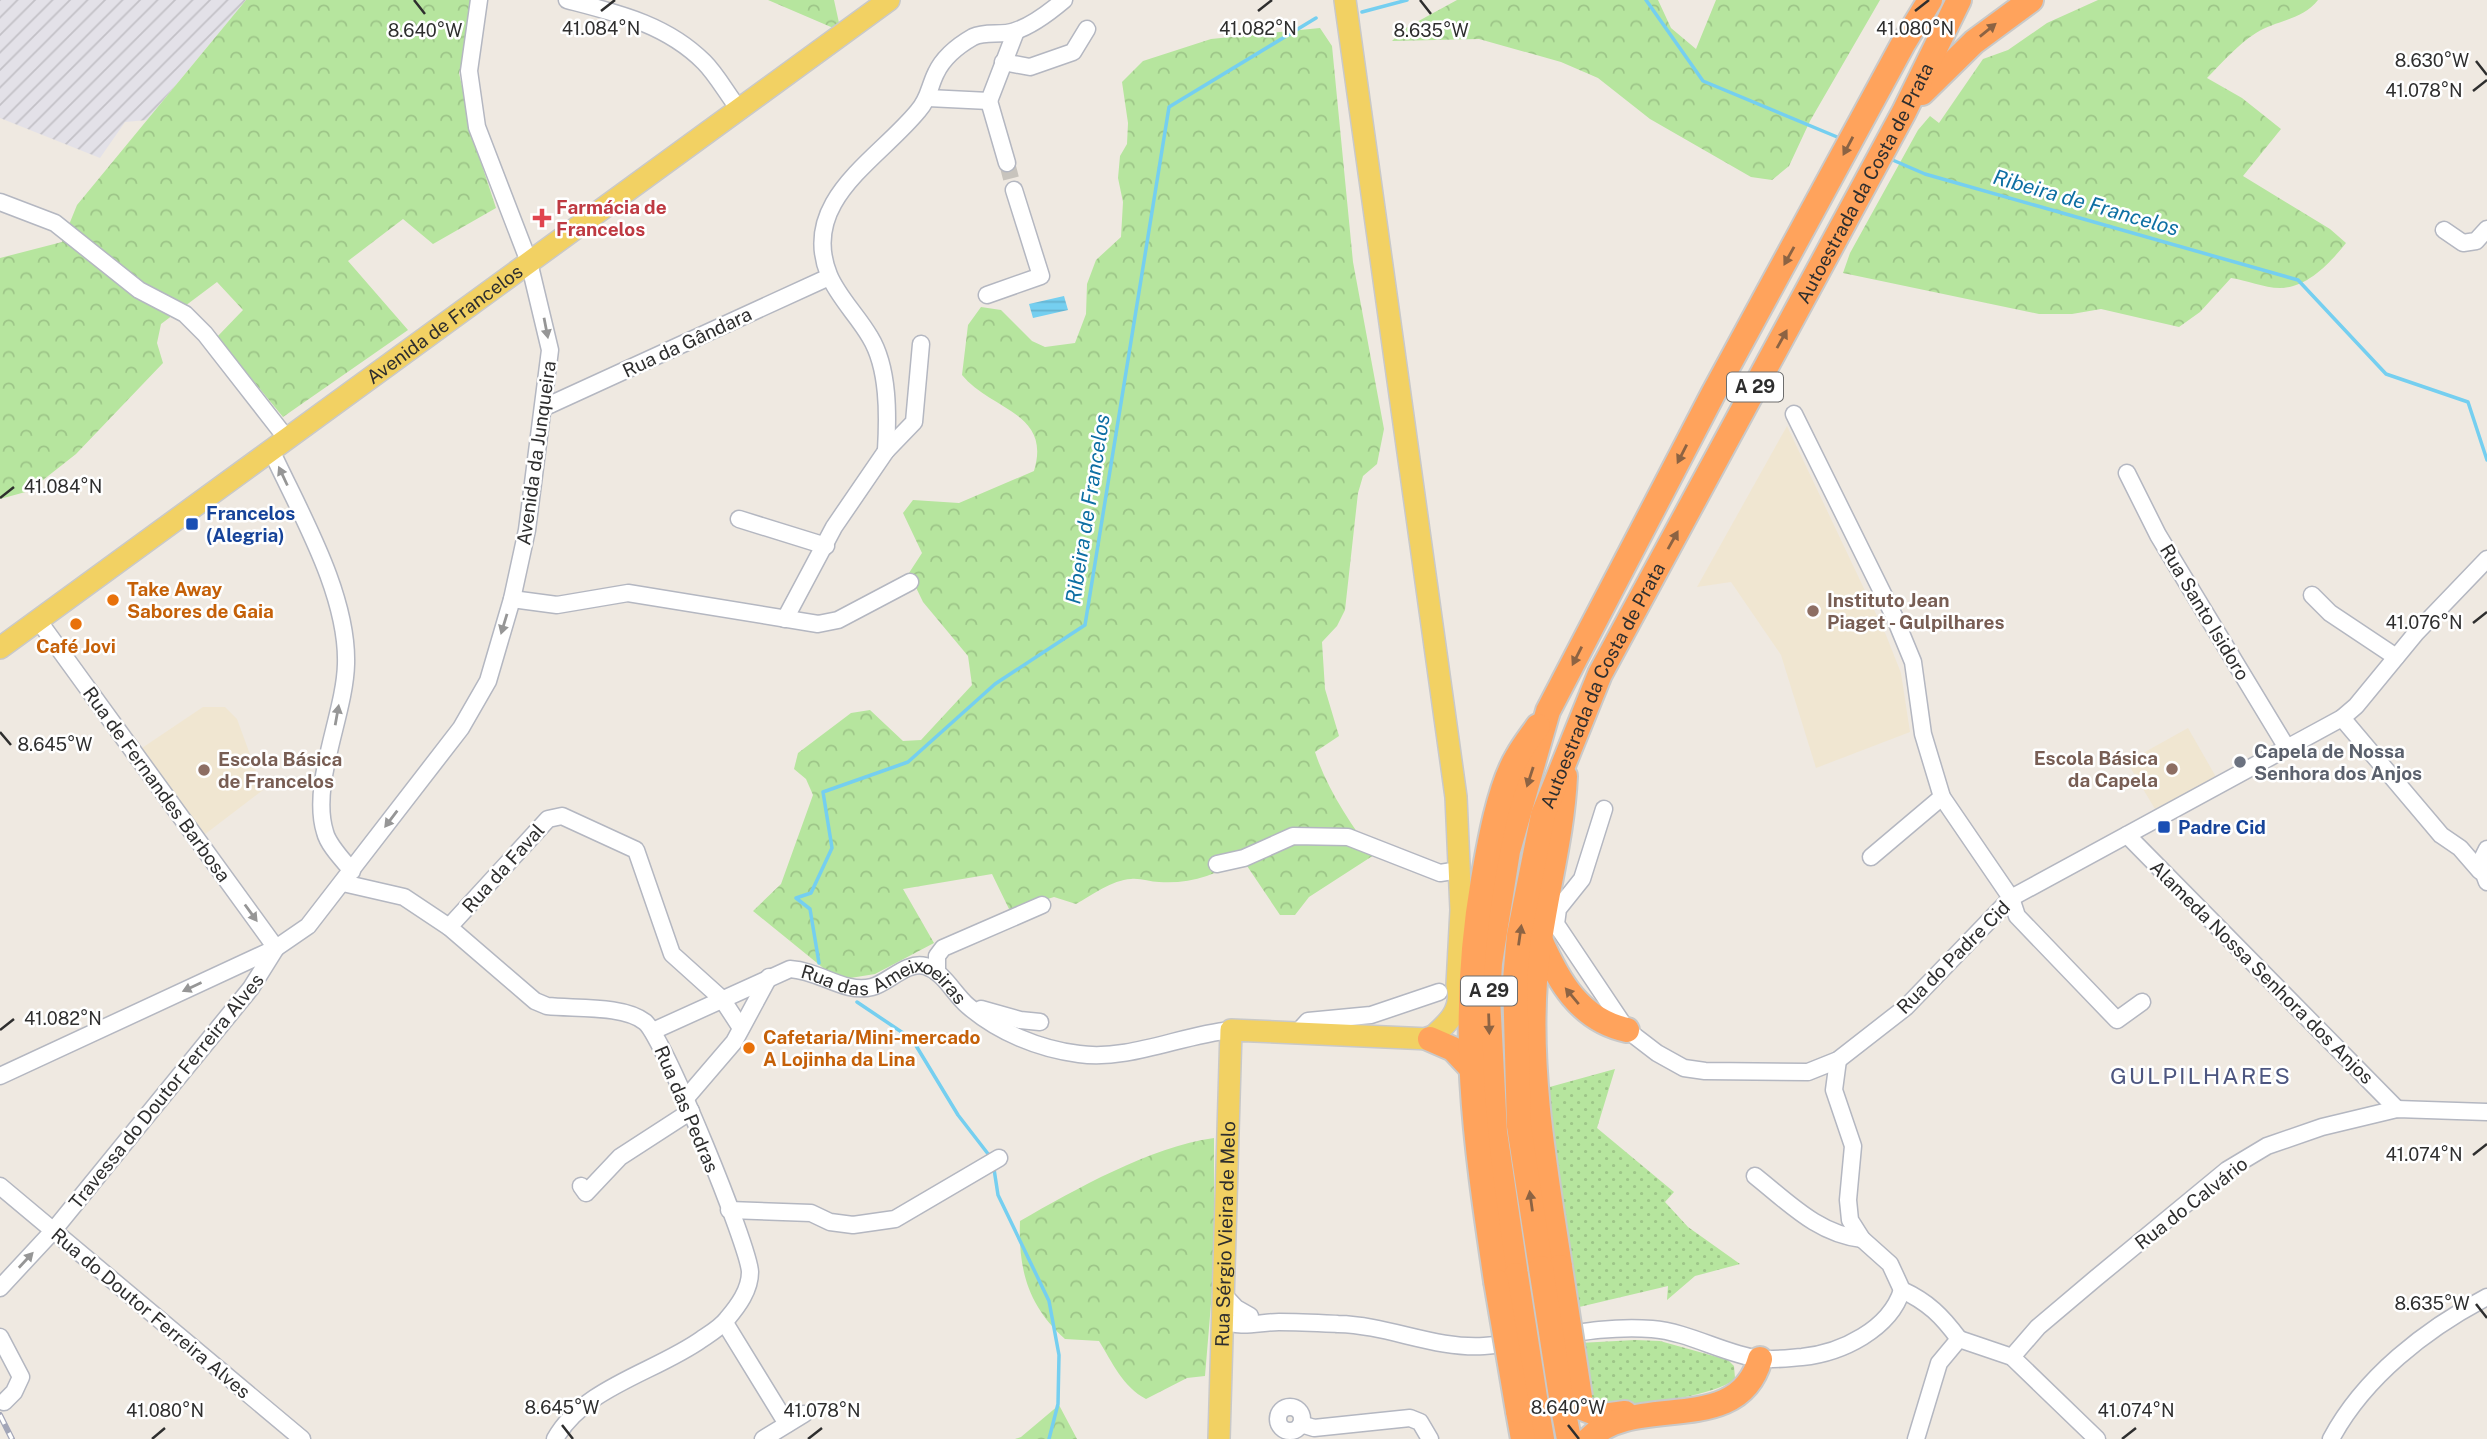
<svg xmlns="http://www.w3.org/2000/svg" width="2487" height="1439" viewBox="0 0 2487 1439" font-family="'Public Sans',sans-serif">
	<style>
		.industrial { fill: url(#industrial-furrows) }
		.education { fill: #f0e6d1 }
		.grass { fill: url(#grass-dots) }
		.forest { fill: url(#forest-crowns) }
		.water { fill: url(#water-rules) }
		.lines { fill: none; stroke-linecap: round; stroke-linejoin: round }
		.stream { stroke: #75cff0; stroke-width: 3.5 }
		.minor-tunnel { stroke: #c8c4bd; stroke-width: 16; stroke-dasharray: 16 8; stroke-linecap: butt }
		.minor-casing { stroke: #b4b7c1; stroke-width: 19 }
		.major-casing { stroke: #c9c9c9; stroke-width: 24 }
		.highway-casing { stroke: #c9c9c9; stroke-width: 28 }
		.minor { stroke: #fff; stroke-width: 16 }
		.major { stroke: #f2d163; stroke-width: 21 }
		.highway { stroke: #ffa35c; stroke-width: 24 }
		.rail-casing { stroke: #a3a6b8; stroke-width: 6 }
		.rail { stroke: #fff; stroke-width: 3.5; stroke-dasharray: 10; stroke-linecap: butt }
		.highway-bridge-casing { stroke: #c9c9c9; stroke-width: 28; stroke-linecap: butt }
		.highway-bridge { stroke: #ffa35c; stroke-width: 24 }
		.oneway { fill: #8c6343 }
		.oneway2 { fill: #969696 }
		.ticks { fill: none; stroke: #2e2e2e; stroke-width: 2.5 }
		.health-dot { fill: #e0444e; stroke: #fff; stroke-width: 2.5 }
		.transit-dot { fill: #1a4fb4; stroke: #fff; stroke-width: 2.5 }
		.food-dot { fill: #e8710a; stroke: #fff; stroke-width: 2.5 }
		.education-dot { fill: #8d6e63; stroke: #fff; stroke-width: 2.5 }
		.worship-dot { fill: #6b7280; stroke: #fff; stroke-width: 2.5 }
		.labels { text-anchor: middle; stroke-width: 5; stroke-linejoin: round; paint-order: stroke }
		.shield { fill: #fff; stroke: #6d6d6d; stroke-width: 2 }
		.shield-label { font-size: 18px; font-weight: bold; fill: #2e2e2e }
		.street-label { font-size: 19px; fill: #2e2e2e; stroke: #fff }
		.health-label { font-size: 19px; font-weight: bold; fill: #be3a42; stroke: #fff; text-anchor: start }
		.transit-label { font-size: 19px; font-weight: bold; fill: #164399; stroke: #fff; text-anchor: start }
		.food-label { font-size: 19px; font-weight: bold; fill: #c56008; stroke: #fff; text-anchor: start }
		.education-label { font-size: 19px; font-weight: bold; fill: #785e54; stroke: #fff; text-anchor: start }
		.worship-label { font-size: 19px; font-weight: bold; fill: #5b616d; stroke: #fff; text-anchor: start }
		.water-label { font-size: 21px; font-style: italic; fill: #0d6fa3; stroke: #fff }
		.quarter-label { font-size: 23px; letter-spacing: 2px; fill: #4d5680; stroke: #fff }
		.ticks-label { font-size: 18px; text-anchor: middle; fill: #2e2e2e; stroke: #fff; stroke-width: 5; stroke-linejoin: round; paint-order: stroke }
	</style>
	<defs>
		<pattern id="industrial-furrows" width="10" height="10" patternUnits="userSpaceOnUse" patternTransform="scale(1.75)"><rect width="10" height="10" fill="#e3e1e8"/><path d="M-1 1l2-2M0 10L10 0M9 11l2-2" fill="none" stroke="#c3c1c7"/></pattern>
		<pattern id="grass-dots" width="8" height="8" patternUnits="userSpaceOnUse" patternTransform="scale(1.75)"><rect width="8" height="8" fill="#b6e59e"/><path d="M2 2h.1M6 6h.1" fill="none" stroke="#9dc588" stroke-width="1.8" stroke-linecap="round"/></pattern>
		<pattern id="forest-crowns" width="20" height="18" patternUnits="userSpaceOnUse" patternTransform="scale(1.75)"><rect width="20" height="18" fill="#b6e59e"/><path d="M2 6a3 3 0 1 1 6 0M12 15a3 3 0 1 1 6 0" fill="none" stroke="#9dc588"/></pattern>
		<pattern id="water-rules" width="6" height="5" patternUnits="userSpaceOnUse" patternTransform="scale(1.75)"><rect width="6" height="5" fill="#75cff0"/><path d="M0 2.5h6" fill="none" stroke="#66b2ce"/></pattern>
	</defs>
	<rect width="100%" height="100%" fill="#efe9e1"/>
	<path class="industrial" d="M0 0H246L147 120 125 122 100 158 0 118Z"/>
	<g class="education">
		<path d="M1787 426 1886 635 1901 673 1910 732 1816 768 1781 655 1731 582 1697 587Z"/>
		<path d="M203 707H225L237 719 263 790 200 838 139 750Z"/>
		<path d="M2188 728 2216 777 2155 809 2127 762Z"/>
	</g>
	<g class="grass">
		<path d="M1615 1069 1597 1128 1674 1192 1665 1202 1688 1227 1740 1264 1695 1276 1667 1300 1668 1286 1575 1308 1546 1088Z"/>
		<path d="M1635 1340 1660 1341 1728 1360 1734 1366 1735 1378C1724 1394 1635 1407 1614 1407 1606 1407 1596 1401 1588 1398L1579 1343Z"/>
	</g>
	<g class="forest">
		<path d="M246 0H474L468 46 459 73 475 144 496 208 433 244 403 219 348 261 408 330 283 417 217 337 243 310 217 282 161 324 157 343 163 363 76 454 29 491 0 499V258L62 242 77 205Z"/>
		<path d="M768 0H834L841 32 831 27Z"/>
		<path d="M1457 0H1658L1671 28 1696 49 1716 0H1880L1810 121 1789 166 1772 180 1751 177 1650 119 1598 78 1561 62 1479 39 1392 41 1404 29Z"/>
		<path d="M2098 0H2318C2303 20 2276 20 2256 33 2238 44 2221 64 2207 78L2242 98 2281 129 2243 176 2330 229 2346 243C2330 263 2307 288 2280 288 2264 288 2246 280 2231 278L2200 312 2179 327 2101 309 2072 314H2039L1843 273 1850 253 1918 130 1930 116 1939 123 1983 59 2008 50 2047 23Z"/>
		<path d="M1320 28 1332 46 1353 262 1384 429 1377 464 1363 476 1358 493 1345 610 1337 626 1322 642 1325 689 1339 736 1315 752C1327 789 1351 825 1374 855L1309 897 1295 915H1280L1241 857C1218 876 1189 884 1159 882 1150 882 1140 878 1131 879 1112 880 1092 895 1076 904L1054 897 1010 911 992 874 903 889 934 943 875 974 838 980 753 911 781 884 813 795 806 779 794 769 798 753 851 713 870 710 903 741 921 740 972 685 968 656 923 602 909 573 922 553 903 513 913 500 959 503 1034 471C1052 412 990 410 962 375L968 325 981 307 1001 310 1032 341 1045 347 1075 343 1086 314 1087 284 1096 260 1121 237 1123 202 1118 178 1120 156 1127 144 1128 123 1122 82 1143 61 1211 39Z"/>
		<path d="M1214 1138V1268L1205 1376 1187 1378 1146 1399C1123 1387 1112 1362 1099 1341L1065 1339C1028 1306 1018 1269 1020 1221 1076 1189 1150 1147 1214 1138Z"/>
		<path d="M1059 1405 1077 1439H1015L1021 1437Z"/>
	</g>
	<path class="water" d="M1064 296 1068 310 1033 318 1029 304Z"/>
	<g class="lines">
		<g class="stream">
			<path d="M1646 0 1703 81 1842 139"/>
			<path d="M1362 12 1407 0"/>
			<path d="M1888 158 1925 174 2298 280 2386 374 2468 402 2487 460"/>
			<path d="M819 963 810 909 796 898 811 893 832 848 823 792 908 762 995 684 1085 625 1169 107 1316 18"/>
			<path d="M857 1002 912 1039 958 1115 992 1159"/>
			<path d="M994 1169 998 1195 1049 1301 1059 1355 1058 1404 1049 1439"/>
		</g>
		<path class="minor-tunnel" d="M1007 163 1014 190"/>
		<defs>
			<g id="minor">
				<path d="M567 0C617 13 666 24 704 62 717 75 727 94 739 109"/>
				<path d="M1003 62 1030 67 1073 52 1087 29"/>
				<path d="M928 98 989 101 1016 31"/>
				<path d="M989 101 1007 163"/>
				<path d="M0 202 55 223 139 290 185 314 205 334 287 439"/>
				<path d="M2444 230 2463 243 2476 241 2487 229"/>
				<path d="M987 295 1041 276 1014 190"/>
				<path d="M545 407 829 277"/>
				<path d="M1794 414 1894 616 1913 662 1923 734 1942 797 2011 898 2017 916 2117 1020 2142 1002"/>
				<path d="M271 450C300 513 348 594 346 664 345 714 310 784 325 832 328 845 343 860 352 871"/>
				<path d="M886 451C888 416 889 368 870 337 858 316 838 297 829 275 799 201 878 160 918 111 929 99 929 87 936 73 943 58 959 45 973 37 986 31 1002 36 1015 31 1031 26 1051 11 1064 0"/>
				<path d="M2127 473 2158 535 2287 748"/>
				<path d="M739 519 826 546"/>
				<path d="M2312 595 2330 613 2396 657"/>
				<path d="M512 599 557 605 628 593 818 624 838 620 910 582"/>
				<path d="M785 619 834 527 886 451 914 422 921 344"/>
				<path d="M38 620 276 948"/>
				<path d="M2342 718 2441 835 2460 848 2480 871"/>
				<path d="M1604 809 1582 879 1558 909 1556 924 1627 1030 1657 1053 1684 1068 1705 1071 1808 1072 1838 1060 1906 1007 2011 898 2342 718 2356 706 2416 633 2487 559"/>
				<path d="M2127 835 2397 1109"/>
				<path d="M2487 849 2480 863 2487 882"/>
				<path d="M1871 857 1942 797"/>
				<path d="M1217 864 1244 858 1293 836 1348 837 1440 873 1459 870"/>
				<path d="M343 883 404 897 449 927 535 1001 547 1006C575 1009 624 1005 645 1022 664 1038 749 1246 750 1272 750 1290 738 1306 727 1319 721 1327 711 1333 702 1339 656 1372 584 1387 555 1439"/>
				<path d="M449 927 548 819 562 816 636 850 672 954 722 999 741 1028"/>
				<path d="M937 972V956L943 948 1042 905"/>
				<path d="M981 1009 1020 1020 1040 1022"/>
				<path id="s1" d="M653 1031 790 969C821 971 844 994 872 987 888 983 907 961 925 966 944 972 953 993 968 1006 998 1032 1039 1049 1079 1054 1129 1061 1181 1035 1231 1030"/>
				<path d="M1297 1033 1308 1021 1371 1015 1439 992"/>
				<path d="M1838 1060 1834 1090 1853 1146 1848 1200 1850 1220 1862 1239 1890 1264 1902 1290C1928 1302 1942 1316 1959 1339"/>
				<path d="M0 1076 276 948 308 926 461 728 488 681 512 599 527 530 550 350 529 262 477 127 469 71 479 0"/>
				<path d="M686 1098 734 1042 769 977"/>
				<path d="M1755 1176C1789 1203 1818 1234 1862 1239"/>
				<path d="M0 1186 302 1439"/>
				<path d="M581 1186 586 1193 620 1157 691 1111"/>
				<path d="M729 1210 811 1213 830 1222 853 1225 895 1219 999 1158"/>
				<path d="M0 1288 53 1231 251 988 276 948"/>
				<path d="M1223 1294 1236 1308 1250 1316"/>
				<path d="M1222 1320C1241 1329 1259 1322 1279 1322 1299 1322 1318 1323 1338 1324 1388 1325 1434 1349 1484 1346 1540 1342 1595 1324 1652 1329 1689 1332 1724 1354 1760 1359 1773 1360 1789 1358 1802 1357 1842 1353 1890 1329 1902 1290"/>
				<path d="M725 1323 787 1424"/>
				<path d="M0 1337 21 1377 14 1392 4 1402"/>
				<path d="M1959 1339 2012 1357 2097 1439"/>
				<path d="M2012 1357 2038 1327 2096 1278 2227 1170 2267 1146 2322 1127 2397 1109 2487 1112"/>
				<circle cx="1290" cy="1419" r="12"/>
				<path d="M1301 1424 1314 1428 1410 1418 1420 1422 1430 1439"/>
				<path d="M763 1439 804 1414"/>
				<path d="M1916 1439 1939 1363 1959 1339"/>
				<path d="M2331 1439C2364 1377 2426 1329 2487 1297"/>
			</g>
			<g id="major">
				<path id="s2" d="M0 648 889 0"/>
				<path id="s3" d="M1219 1439 1231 1030 1430 1039C1447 1024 1464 1010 1457 985L1461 910 1456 797 1345 0"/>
			</g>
			<g id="highway">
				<path d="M1922 93 1974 42 2031 0"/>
				<path d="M1540 939C1558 981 1580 1020 1627 1030"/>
				<path d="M1430 1039 1453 1049 1469 1066"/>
				<path d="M1560 1267C1546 1173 1528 1077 1535 981 1540 912 1562 845 1565 776"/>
				<path id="s4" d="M1541 1268 1519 1126 1515 980 1519 935 1543 815 1600 674 1904 112 1959 0"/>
				<path d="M1516 1275 1495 1132 1488 998 1490 963 1508 851 1548 711 1713 394 1903 44 1930 0"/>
				<path d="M1496 1281C1475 1139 1458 1024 1483 880 1489 845 1499 787 1517 757 1523 746 1531 736 1538 726"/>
				<path d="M1562 1403 1569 1439"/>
				<path d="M1536 1404 1542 1439"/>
				<path d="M1582 1408 1603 1416 1625 1413"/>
				<path d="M1518 1411 1523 1439"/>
				<path d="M1589 1439C1635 1391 1738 1439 1760 1359"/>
			</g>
		</defs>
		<use href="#minor" class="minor-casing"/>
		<use href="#major" class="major-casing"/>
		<use href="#highway" class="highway-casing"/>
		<use href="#minor" class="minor"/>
		<use href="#major" class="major"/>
		<use href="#highway" class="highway"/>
		<defs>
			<path id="rail" d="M0 1415 12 1439"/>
		</defs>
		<use href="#rail" class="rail-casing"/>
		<use href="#rail" class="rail"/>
		<defs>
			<g id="highway-bridge">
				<path d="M1560 1267 1580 1397"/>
				<path d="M1541 1268 1562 1403"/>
				<path d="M1516 1275 1536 1404"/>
				<path d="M1496 1281 1518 1411"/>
			</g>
		</defs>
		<use href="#highway-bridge" class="highway-bridge-casing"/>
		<use href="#highway-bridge" class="highway-bridge"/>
	</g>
	<defs><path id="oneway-solid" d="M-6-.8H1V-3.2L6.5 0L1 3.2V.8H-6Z" transform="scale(1.75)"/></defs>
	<g class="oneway">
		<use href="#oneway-solid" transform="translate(1988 30) rotate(-39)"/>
		<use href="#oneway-solid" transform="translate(1848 146) rotate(118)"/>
		<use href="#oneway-solid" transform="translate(1789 256) rotate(119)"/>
		<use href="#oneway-solid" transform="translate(1782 339) rotate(-61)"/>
		<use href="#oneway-solid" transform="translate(1682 454) rotate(117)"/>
		<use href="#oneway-solid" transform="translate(1673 540) rotate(-61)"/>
		<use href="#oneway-solid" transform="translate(1577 656) rotate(117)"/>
		<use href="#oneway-solid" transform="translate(1530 777) rotate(108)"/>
		<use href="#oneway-solid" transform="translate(1520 935) rotate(-82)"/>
		<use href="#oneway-solid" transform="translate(1572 996) rotate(-130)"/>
		<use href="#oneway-solid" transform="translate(1489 1024) rotate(88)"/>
		<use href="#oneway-solid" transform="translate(1531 1201) rotate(-98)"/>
	</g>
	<g class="oneway2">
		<use href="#oneway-solid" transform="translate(546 328) rotate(79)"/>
		<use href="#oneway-solid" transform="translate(283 476) rotate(-115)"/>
		<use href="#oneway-solid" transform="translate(504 624) rotate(107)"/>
		<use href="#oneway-solid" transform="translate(337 715) rotate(-80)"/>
		<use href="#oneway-solid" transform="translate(391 819) rotate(127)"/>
		<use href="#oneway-solid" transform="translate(251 913) rotate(54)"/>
		<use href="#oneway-solid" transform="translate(192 987) rotate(155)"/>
		<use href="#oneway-solid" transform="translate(26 1260) rotate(-47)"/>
	</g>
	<path class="ticks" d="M414 0 425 14M1420 0 1431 14M601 11 615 0M1258 11 1272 0M1915 11 1929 0M2476 61 2487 75M2473 91 2487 80M0 498 14 487M2473 623 2487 612M0 732 11 745M0 1030 14 1019M2473 1155 2487 1144M2476 1304 2487 1318M562 1425 573 1439M1568 1425 1579 1439M152 1439 165 1428M808 1439 822 1428M2122 1439 2136 1428"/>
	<path class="health-dot" d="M538.5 207.5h7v7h7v7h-7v7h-7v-7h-7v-7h7z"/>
	<g class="transit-dot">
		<rect x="185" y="517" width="14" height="14" rx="3.5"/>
		<rect x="2157" y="820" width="14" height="14" rx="3.5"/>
	</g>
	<g class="food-dot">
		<circle cx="113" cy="600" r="7"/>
		<circle cx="76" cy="624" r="7"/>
		<circle cx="749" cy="1048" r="7"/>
	</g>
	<g class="education-dot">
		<circle cx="1813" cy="611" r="7"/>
		<circle cx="2172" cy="769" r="7"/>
		<circle cx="204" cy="770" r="7"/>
	</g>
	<circle class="worship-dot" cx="2240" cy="762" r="7"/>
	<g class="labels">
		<g class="shield">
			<rect x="1727" y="372.5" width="56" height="29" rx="5"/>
			<rect x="1461" y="976.5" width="56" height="29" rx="5"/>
		</g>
		<g class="shield-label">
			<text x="1755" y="393">A 29</text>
			<text x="1489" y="997">A 29</text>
		</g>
		<g class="street-label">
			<text dy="7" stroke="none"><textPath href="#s4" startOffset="1167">Autoestrada da Costa de Prata</textPath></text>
			<text dy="7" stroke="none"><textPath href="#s2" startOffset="550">Avenida de Francelos</textPath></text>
			<text transform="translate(687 342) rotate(-25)" y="7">Rua da Gândara</text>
			<text transform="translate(536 453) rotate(-82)" y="7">Avenida da Junqueira</text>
			<text transform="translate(2205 612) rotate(59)" y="7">Rua Santo Isidoro</text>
			<text dy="7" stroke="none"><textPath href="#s4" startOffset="600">Autoestrada da Costa de Prata</textPath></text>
			<text transform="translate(157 784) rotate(54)" y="7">Rua de Fernandes Barbosa</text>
			<text transform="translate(503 868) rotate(-48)" y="7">Rua da Faval</text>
			<text transform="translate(1953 957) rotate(-45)" y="7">Rua do Padre Cid</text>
			<text transform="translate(2262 972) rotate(45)" y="7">Alameda Nossa Senhora dos Anjos</text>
			<text dy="7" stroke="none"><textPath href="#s1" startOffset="254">Rua das Ameixoeiras</textPath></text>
			<text transform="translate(166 1091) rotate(-51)" y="7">Travessa do Doutor Ferreira Alves</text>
			<text transform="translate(687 1109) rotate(67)" y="7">Rua das Pedras</text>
			<text transform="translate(2191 1203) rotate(-38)" y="7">Rua do Calvário</text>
			<text dy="7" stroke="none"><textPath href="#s3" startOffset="205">Rua Sérgio Vieira de Melo</textPath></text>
			<text transform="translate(151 1313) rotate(40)" y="7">Rua do Doutor Ferreira Alves</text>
		</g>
		<g class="health-label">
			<text x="556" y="214">Farmácia de<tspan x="556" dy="22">Francelos</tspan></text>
		</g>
		<g class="transit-label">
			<text x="206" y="520">Francelos<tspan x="206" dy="22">(Alegria)</tspan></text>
			<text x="2178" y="834">Padre Cid</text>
		</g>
		<g class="food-label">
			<text x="127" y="596">Take Away<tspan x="127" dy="22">Sabores de Gaia</tspan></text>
			<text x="76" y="653" text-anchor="middle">Café Jovi</text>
			<text x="763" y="1044">Cafetaria/Mini-mercado<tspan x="763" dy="22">A Lojinha da Lina</tspan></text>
		</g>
		<g class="education-label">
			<text x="1827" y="607">Instituto Jean<tspan x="1827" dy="22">Piaget - Gulpilhares</tspan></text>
			<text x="2158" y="765" text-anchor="end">Escola Básica<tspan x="2158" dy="22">da Capela</tspan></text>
			<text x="218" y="766">Escola Básica<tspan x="218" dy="22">de Francelos</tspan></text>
		</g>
		<g class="worship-label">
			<text x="2254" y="758">Capela de Nossa<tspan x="2254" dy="22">Senhora dos Anjos</tspan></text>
		</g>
		<g class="water-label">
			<text transform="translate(2086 203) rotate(16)" y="7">Ribeira de Francelos</text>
			<text transform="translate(1088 509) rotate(-81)" y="7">Ribeira de Francelos</text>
		</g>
		<g class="quarter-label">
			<text x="2201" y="1084">GULPILHARES</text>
		</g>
	</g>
	<g class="ticks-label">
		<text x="601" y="35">41.084°N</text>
		<text x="1258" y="35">41.082°N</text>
		<text x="1915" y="35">41.080°N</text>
		<text x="425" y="37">8.640°W</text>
		<text x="1431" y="37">8.635°W</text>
		<text x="2432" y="67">8.630°W</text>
		<text x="2424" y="97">41.078°N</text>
		<text x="63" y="493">41.084°N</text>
		<text x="2424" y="629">41.076°N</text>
		<text x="55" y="751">8.645°W</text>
		<text x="63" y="1025">41.082°N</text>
		<text x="2424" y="1161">41.074°N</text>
		<text x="2432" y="1310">8.635°W</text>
		<text x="562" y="1414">8.645°W</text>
		<text x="1568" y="1414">8.640°W</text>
		<text x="165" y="1417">41.080°N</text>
		<text x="822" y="1417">41.078°N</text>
		<text x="2136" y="1417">41.074°N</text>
	</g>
</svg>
